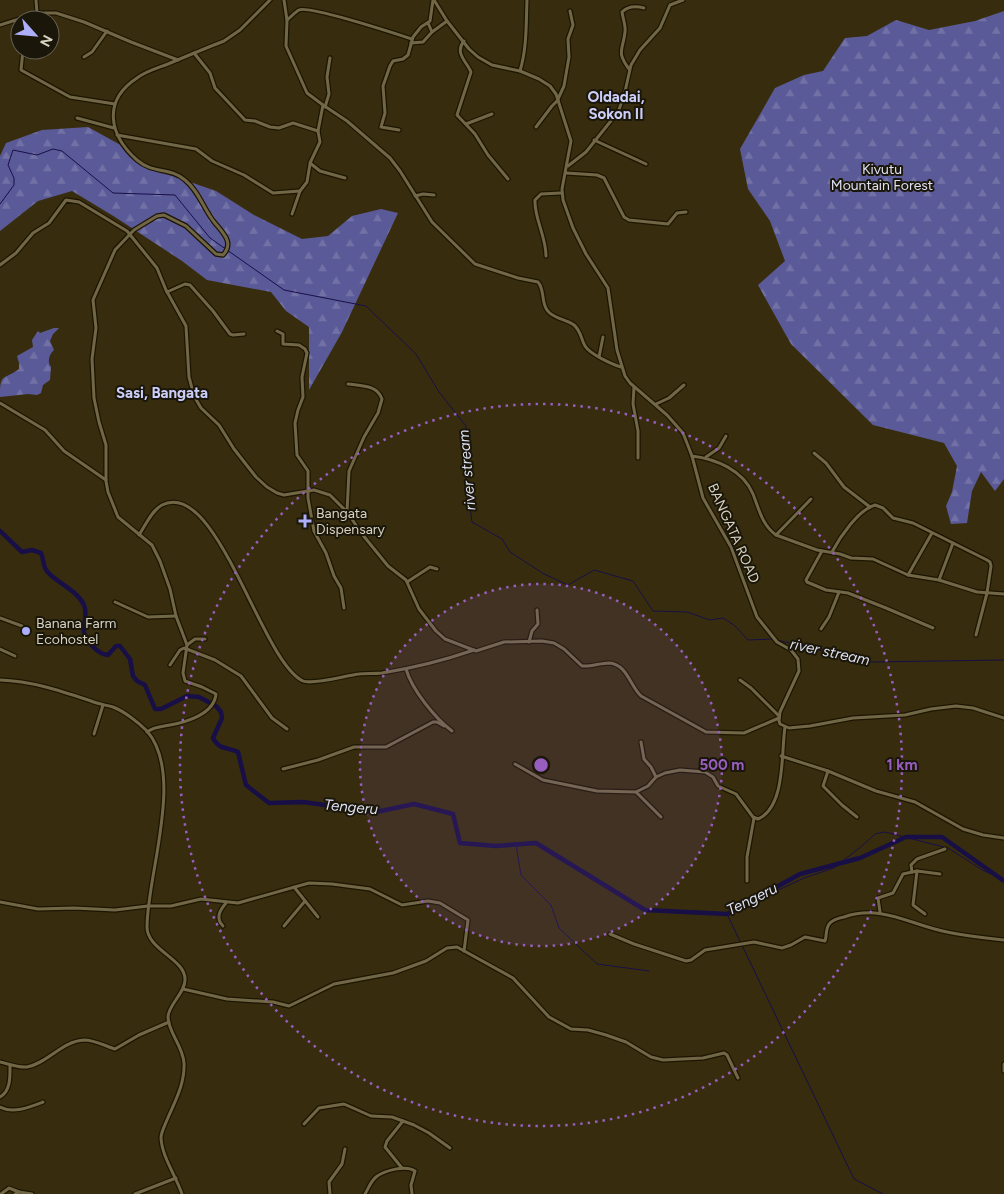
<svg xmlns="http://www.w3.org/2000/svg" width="1004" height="1194" viewBox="0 0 1004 1194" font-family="Figtree,sans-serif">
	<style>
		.forest { fill: url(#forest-firs) }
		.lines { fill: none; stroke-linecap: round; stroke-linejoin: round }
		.stream { stroke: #180f47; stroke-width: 1 }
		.river { stroke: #180f47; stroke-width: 4.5 }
		.minor-casing { stroke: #1c1501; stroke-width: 5.5 }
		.minor { stroke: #716747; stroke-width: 3 }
		.ring { fill: none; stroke: #975ebf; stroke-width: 2.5; stroke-dasharray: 2.5 5 }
		.poi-dot { fill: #adaffb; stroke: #1a1609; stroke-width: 2 }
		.labels { text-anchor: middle; stroke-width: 4; stroke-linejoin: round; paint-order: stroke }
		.park-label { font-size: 14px; fill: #dee0f3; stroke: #1a1609 }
		.poi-label { font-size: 14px; fill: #d7d2c0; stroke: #1a1609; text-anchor: start }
		.street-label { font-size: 14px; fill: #d7d2c0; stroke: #1a1609 }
		.neighbourhood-label { font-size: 15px; font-weight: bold; fill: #cdcffb; stroke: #1a1609 }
		.water-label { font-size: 15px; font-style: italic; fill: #dddff2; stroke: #1a1609 }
		.centre { fill: #975ebf; stroke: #1a1609; stroke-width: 2.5 }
		.ring-label { font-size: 15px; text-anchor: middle; font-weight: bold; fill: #975ebf; stroke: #1a1609; stroke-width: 4; stroke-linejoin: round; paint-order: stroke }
	</style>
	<defs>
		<pattern id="forest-firs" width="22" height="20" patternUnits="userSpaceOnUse" patternTransform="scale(1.25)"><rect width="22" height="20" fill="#5b5a99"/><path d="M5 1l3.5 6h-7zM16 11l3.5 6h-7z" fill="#7271a5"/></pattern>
	</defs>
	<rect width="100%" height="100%" fill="#372d0e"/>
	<g class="forest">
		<path d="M1004 11V479L995 491 981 472 972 491 967 523 951 524 946 506 952 492 957 466 944 443 873 425 791 344 758 285 785 261 770 221 748 189 740 149 775 88 804 75 823 71 845 38 867 36 896 20 929 30 975 21Z"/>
		<path d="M88 127 126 148 144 166 216 191 254 215 302 239 328 236 352 216 381 209 398 213 342 332 309 390V327L286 311 271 292 207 280 182 261 115 217 72 191 38 201 0 231V156L6 143 42 130Z"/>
		<path d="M54 328H59L53 334 50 341 54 350C49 354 47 362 51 367L50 380 43 385 41 393 37 395 28 394 0 397C0 373 2 381 19 369V363L17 356 33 347 32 340 38 331 40 333Z"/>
	</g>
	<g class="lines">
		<g class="stream">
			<path d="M0 204 14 185V178L8 165 13 150 37 155 53 149 62 151 113 193 175 195 210 238 284 290 366 306 416 354 439 392 466 426 465 469 472 522 502 539 510 552 544 574 568 585 594 570 633 581 653 611 687 612 710 620 723 618 734 625 748 640 773 639"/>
			<path d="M777 640 869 662 1004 660"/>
			<path d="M516 845 521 875 551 905 559 928 597 964 649 971"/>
			<path d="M883 1194 854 1179 727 914 804 878 834 868 863 845 875 834 885 832 948 848 984 871 1004 879"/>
		</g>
		<path class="river" d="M0 531 22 552 32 550 41 553C43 557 43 563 45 568 50 580 76 588 84 605 88 615 83 623 84 632 86 642 98 654 108 655L116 646H120L130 659 133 676 137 681 145 685 155 709H161L187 696 199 697 216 706 221 712 222 718 213 738C219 750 227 747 238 752L246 785 269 803 303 802 376 812 414 804 453 814 460 843 496 846 536 843 645 910 727 914 800 874 860 858 906 837H942L1004 881"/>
		<defs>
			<g id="minor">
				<path d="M36 0 37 13"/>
				<path d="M284 0 287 20 286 46 307 93 323 105 347 121 390 158 400 171 432 222 475 264 518 278 538 282C545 290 541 302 547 310 553 319 566 319 574 325 581 331 581 339 585 346 590 354 611 364 621 367"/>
				<path d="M434 0 447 21 469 49 478 57 492 65 520 71 539 79 550 86 556 94 571 141 562 189 563 200 573 228 586 254 608 288 617 350 625 376 630 383 667 415 683 433 692 456 703 498 731 547 757 617 777 642 791 650 798 659 799 671 780 712 779 721 780 724 789 728 810 726 853 718 905 715 931 709 956 706 973 708 1004 718"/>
				<path d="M287 20C291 17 295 12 299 10 309 5 396 34 412 39"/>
				<path d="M428 23 432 32"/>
				<path d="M0 25 38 13H56L84 22 131 42 178 60"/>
				<path d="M464 41C454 53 467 62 471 72L457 115 475 134 488 155 508 179"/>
				<path d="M411 43 423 42 432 32 447 21"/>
				<path d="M23 50 21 70 70 97 115 104"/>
				<path d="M194 53 210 73 215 88 245 120 255 121 270 127 279 128 293 123 318 131"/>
				<path d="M84 57 92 52 107 31"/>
				<path d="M629 69C616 51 623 51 625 32 626 26 623 19 622 12 628 6 636 6 644 8"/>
				<path d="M520 71C527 48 526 24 527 0"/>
				<path d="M558 99 564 86 569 57 568 39 573 25 570 11"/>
				<path d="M323 105 318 131 320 142 310 163 320 171 345 178"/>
				<path d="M325 107 329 94 327 77 330 58"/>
				<path d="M77 118 114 128"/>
				<path d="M466 124 492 114"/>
				<path d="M536 127 552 106 558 100"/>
				<path d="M399 130 381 127 385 113 383 86 390 66 393 61 403 59 408 55 413 37 421 27 430 21 433 0"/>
				<path d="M117 135 196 149 212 161 244 175 273 193 300 191"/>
				<path d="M594 140 646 164"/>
				<path d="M568 166 586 152 618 112 624 96 631 65 640 50 660 28 670 5 683 0"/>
				<path d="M566 173 597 175 604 178 624 217 629 220 668 224 677 213 686 212"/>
				<path d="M415 196 423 194 434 195"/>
				<path d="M292 214 300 191 307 182 310 164"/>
				<path d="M546 256C546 236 534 218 535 200L541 194 561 193"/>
				<path d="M0 265 16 253 33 233 49 223 66 200 79 202 127 231 157 268 166 290 186 326 189 377 194 396 201 408 219 425 234 449 256 477 267 487 277 493 284 495 314 490 330 495 347 512 362 534 388 566 406 580 419 609 436 631 445 639 476 651 504 642 542 641 554 643 564 649 582 666C591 667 600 663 609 663 627 664 630 686 641 696L706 732 744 733 779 718"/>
				<path d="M167 292 185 284 190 285 213 311 230 334 233 335 244 334"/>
				<path d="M277 331 283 334V344L299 345 305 349 307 353 302 377 303 397 298 410 295 423 297 455 308 471V498L314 531 326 553 334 576 341 588 344 608"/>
				<path d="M599 357 603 337"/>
				<path d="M634 387 633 404 638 431V458"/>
				<path d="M0 403 45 430 64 451 106 480"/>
				<path d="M656 404 669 398 684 385"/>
				<path d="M814 453 826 463 844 487 870 507"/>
				<path d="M692 456C716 459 743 470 753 494 759 509 762 525 776 535L817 550 840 554 851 558 873 559 908 575 939 580 977 592 1004 594"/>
				<path d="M706 457 719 448 726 436"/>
				<path d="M347 512 349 471 364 437 378 413 382 399C377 385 362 386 348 384"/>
				<path d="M139 535C145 526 152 510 162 505 217 477 261 662 303 681 312 685 348 675 359 674 367 673 374 674 382 673 413 668 445 660 474 650"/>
				<path d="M776 535 811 499"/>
				<path d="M822 551 806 580 807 582 826 590 848 593 886 608 933 628"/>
				<path d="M832 552C840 537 858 510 875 505L883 508 893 518 913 523 987 560 990 562 991 566 987 593 976 635"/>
				<path d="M908 575 932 533"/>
				<path d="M939 580 953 543"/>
				<path d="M407 582 430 567 437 569"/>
				<path d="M115 602 148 617 176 616"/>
				<path d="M0 618 22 626"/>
				<path d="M821 629 829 617 839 592"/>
				<path d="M529 642 532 631 538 624 537 610"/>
				<path d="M187 645 195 639H205"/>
				<path d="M0 649 15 656"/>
				<path d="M170 665 180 650 184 648 215 660 241 676 272 718 287 729"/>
				<path d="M406 669C412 690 435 718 452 731"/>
				<path d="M0 680C32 681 61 691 91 701 98 704 106 705 113 707 124 711 139 723 147 731 185 775 147 874 147 927 147 950 186 959 185 980 185 993 168 1005 168 1017 168 1032 183 1046 184 1063 185 1084 175 1101 167 1120 165 1125 161 1132 161 1138 162 1157 176 1176 182 1194"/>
				<path d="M740 680 751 688 779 716"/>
				<path d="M147 732C155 726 161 727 170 725 187 722 214 714 216 694L202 687 185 681 183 673 187 645 176 616 170 589 160 561 152 545 118 517 108 492 106 481V445L99 422 94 398 92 359 96 328 93 300 115 250 134 230 157 216 164 215 186 226 216 254 223 255C234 243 224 234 215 223 204 210 199 191 185 180 170 167 153 174 137 160 109 135 102 101 137 78 146 71 158 68 168 64 187 56 206 48 224 41L240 30 270 0"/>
				<path d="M94 734 103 705"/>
				<path d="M641 742 644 759 651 767 656 777"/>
				<path d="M781 756 828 771 876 791 915 802 963 829 983 835 1004 838"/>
				<path d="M515 764 543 780 597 791 636 792 648 786 656 777 665 773 680 770 705 772 713 777 718 786 736 794 753 817 758 819C786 807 781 752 785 727"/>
				<path d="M283 769 318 760 354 747H386L433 722H437L444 726"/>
				<path d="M828 771 823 786 842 805 857 817"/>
				<path d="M636 792 661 817"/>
				<path d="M917 871 913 905 925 914"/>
				<path d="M912 872 911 865 917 859 945 849"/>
				<path d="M747 881V857L754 818"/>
				<path d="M294 887 318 917"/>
				<path d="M0 902 38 909 74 908 115 910 148 906H171L201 899 238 903 309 883 332 884 370 889 402 905 428 901 440 903 468 920 464 951"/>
				<path d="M880 912 878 898 893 893 903 874 917 871 940 874"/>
				<path d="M223 926C215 918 220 910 226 903"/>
				<path d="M284 926 305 901"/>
				<path d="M610 934 634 944 686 961 691 960 705 950 754 942 782 948 791 945 805 937 825 941C827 936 825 928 830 923 833 920 839 918 844 917 883 904 910 925 947 932 966 936 985 938 1004 940"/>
				<path d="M183 989 227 999 273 1002 289 1006 334 984 393 973 426 961 447 948 457 947 513 978 549 1017 571 1029 588 1030 606 1035 626 1042 651 1057 663 1060 703 1058 724 1053 727 1055 738 1078"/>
				<path d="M0 1062C9 1064 18 1068 27 1067 48 1063 62 1041 84 1040 95 1040 105 1046 115 1049L139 1035 169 1022"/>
				<path d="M1004 1064V1071"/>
				<path d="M0 1097C11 1091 10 1076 10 1065"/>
				<path d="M0 1107C13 1114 30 1107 43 1102"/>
				<path d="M304 1124 319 1108 344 1104 371 1116 392 1117 414 1125 429 1133 450 1148"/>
				<path d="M402 1168 385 1147 387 1141 403 1121"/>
				<path d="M1 1194 9 1188 19 1192"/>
				<path d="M15 1194 19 1192 32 1194"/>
				<path d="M135 1194 176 1178"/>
				<path d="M330 1194 329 1182 342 1164 345 1149"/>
				<path d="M365 1194C368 1189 371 1181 376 1177 385 1170 406 1165 415 1171L411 1185 412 1194"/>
			</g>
		</defs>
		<use href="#minor" class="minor-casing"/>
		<use href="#minor" class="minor"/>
	</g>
	<circle cx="541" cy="765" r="181" fill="#975ebf" fill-opacity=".12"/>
	<g class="ring">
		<circle cx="541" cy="765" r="181"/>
		<circle cx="541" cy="765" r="361"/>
	</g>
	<g class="poi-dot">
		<path d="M302.5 513.5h5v5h5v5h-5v5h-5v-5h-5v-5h5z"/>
		<circle cx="26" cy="631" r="5"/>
	</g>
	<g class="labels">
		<g class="park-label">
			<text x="882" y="174">Kivutu<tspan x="882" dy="16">Mountain Forest</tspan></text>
		</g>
		<g class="poi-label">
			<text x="316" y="518">Bangata<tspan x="316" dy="16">Dispensary</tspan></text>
			<text x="36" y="628">Banana Farm<tspan x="36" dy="16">Ecohostel</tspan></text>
		</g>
		<g class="street-label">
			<text transform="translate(734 533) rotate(66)" y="5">BANGATA ROAD</text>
		</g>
		<g class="neighbourhood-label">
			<text x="616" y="102">Oldadai,<tspan x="616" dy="17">Sokon II</tspan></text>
			<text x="162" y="398">Sasi, Bangata</text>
		</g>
		<g class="water-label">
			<text transform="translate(467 470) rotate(-95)" y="5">river stream</text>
			<text transform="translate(830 652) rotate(12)" y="5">river stream</text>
			<text transform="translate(351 807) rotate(5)" y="5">Tengeru</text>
			<text transform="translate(752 899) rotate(-26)" y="5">Tengeru</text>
		</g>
	</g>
	<circle cx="541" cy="765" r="8" class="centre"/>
	<g class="ring-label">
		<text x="722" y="770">500 m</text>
		<text x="902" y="770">1 km</text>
	</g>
	<g transform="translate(35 35) rotate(117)"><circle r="24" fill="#1a1609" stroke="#666152"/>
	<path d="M0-4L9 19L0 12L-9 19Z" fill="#adaffb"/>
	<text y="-8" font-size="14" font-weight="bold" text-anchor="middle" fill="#d7d2c0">N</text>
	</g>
</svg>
